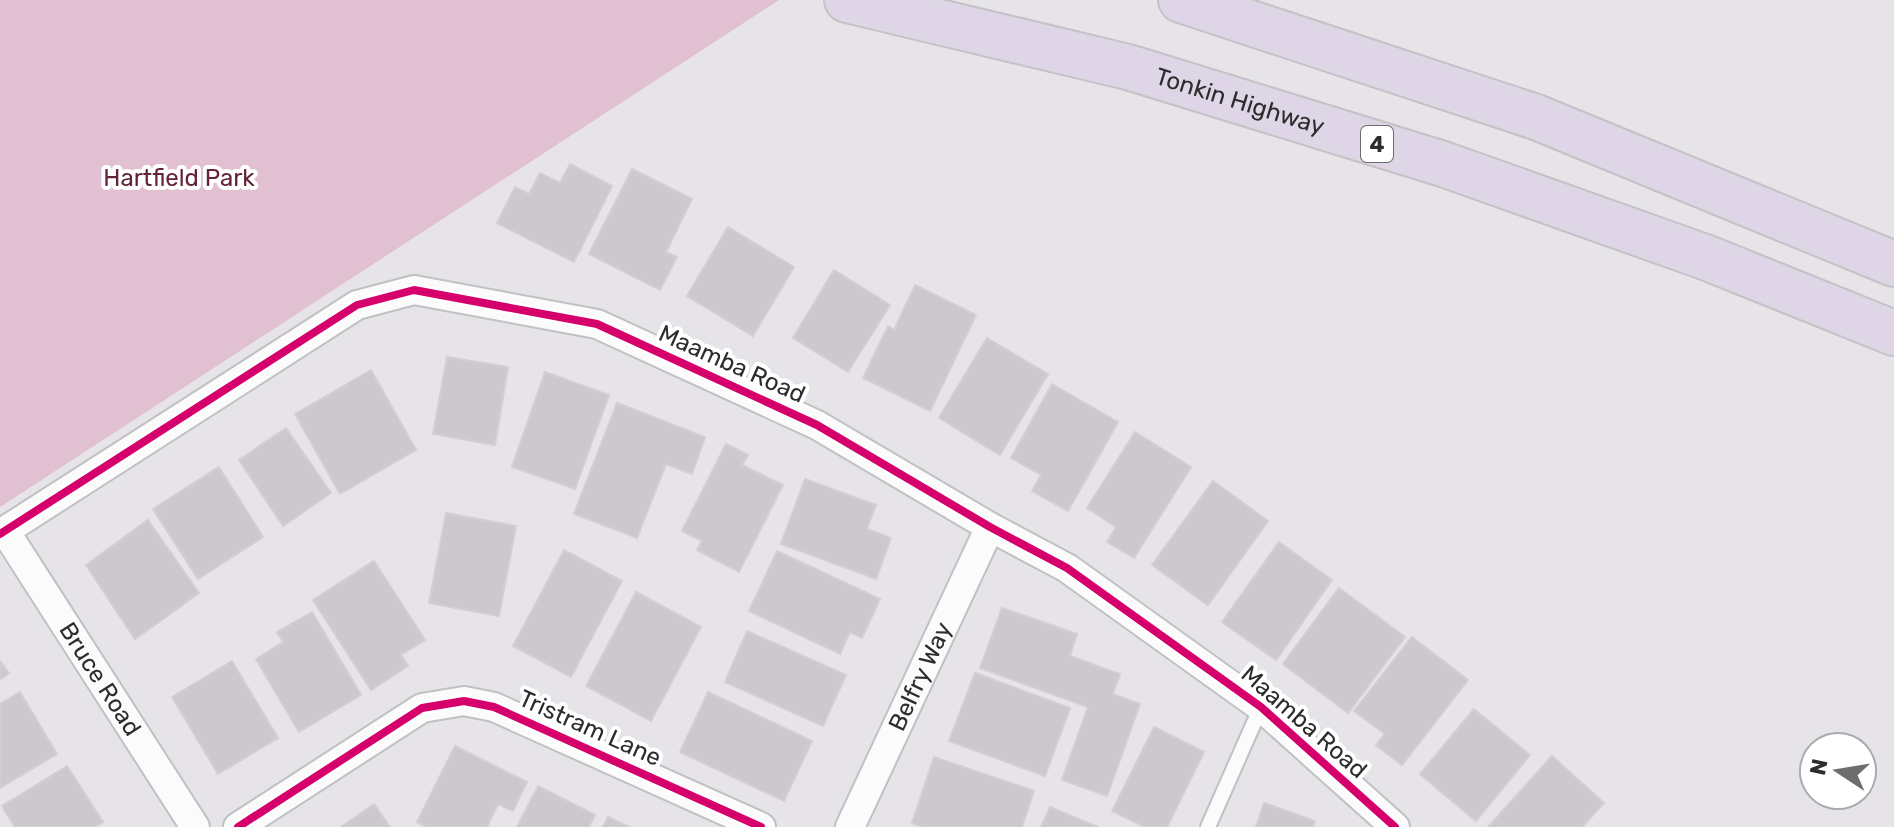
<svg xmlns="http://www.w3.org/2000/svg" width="1894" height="827" viewBox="0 0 1894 827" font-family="Rubik,sans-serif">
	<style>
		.green { fill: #e1c0d1 }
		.building { fill: #ccc9ce; stroke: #d2cfd4; stroke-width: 2 }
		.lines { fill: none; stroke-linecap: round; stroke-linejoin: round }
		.service-casing { stroke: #c1c1c2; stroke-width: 18 }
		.minor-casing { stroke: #c1c1c2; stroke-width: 32 }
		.trunk-casing { stroke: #c4c2c5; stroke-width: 48 }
		.service { stroke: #fbfbfc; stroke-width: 14 }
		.minor { stroke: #fbfbfc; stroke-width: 28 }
		.trunk { stroke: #ded6e6; stroke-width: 44 }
		.cycleway-casing { stroke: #fff; stroke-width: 13 }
		.cycleway { stroke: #d6006c; stroke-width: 8 }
		.labels { text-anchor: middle; stroke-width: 8; stroke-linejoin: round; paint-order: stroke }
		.shield { fill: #fff; stroke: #6b6b6b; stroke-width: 2 }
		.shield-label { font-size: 22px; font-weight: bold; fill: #2c2c2c }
		.street-label { font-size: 24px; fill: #2c2c2c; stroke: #fff }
		.park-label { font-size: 24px; fill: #632339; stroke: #fff }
	</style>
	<rect width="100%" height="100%" fill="#e6e3e9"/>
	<path class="green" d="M0 0H779L0 507Z"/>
	<g class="building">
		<path d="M570 164 612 186 574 262 497 223 515 187 529 194 540 173 560 183Z"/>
		<path d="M632 169 692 199 666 252 677 257 660 290 589 254Z"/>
		<path d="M728 227 794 267 753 336 687 296Z"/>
		<path d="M834 270 890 305 848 372 793 338Z"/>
		<path d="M915 285 976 315 930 411 863 378 888 326 894 330Z"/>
		<path d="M987 338 1048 374 1000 455 939 418Z"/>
		<path d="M447 357 508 367 495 445 433 434Z"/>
		<path d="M371 370 416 450 340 494 295 414Z"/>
		<path d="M545 372 609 395 575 489 512 467Z"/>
		<path d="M1052 384 1118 422 1068 511 1032 491 1041 475 1011 458Z"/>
		<path d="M617 403 705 437 692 474 666 464 637 538 574 514Z"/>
		<path d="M286 428 331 493 283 526 239 460Z"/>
		<path d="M1135 432 1191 467 1134 558 1107 542 1116 527 1087 508Z"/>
		<path d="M726 444 748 455 742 465 783 485 739 572 697 550 702 541 682 531Z"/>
		<path d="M219 467 263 537 198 579 153 509Z"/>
		<path d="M805 479 876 505 867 529 891 538 876 579 781 544Z"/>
		<path d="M1213 481 1268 521 1208 605 1152 565Z"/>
		<path d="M446 513 516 526 499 616 429 603Z"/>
		<path d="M148 520 199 593 135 639 86 565Z"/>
		<path d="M1279 542 1332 580 1276 660 1222 622Z"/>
		<path d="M564 550 622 581 571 677 513 646Z"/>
		<path d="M777 551 880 599 862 638 850 632 840 654 749 611Z"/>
		<path d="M374 561 425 640 401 655 408 666 371 690 313 600Z"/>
		<path d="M1339 588 1405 637 1348 713 1283 664Z"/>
		<path d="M636 592 701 627 651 721 586 686Z"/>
		<path d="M1002 608 1077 634 1070 656 1120 674 1113 694 1140 704 1107 796 1062 780 1088 707 980 668Z"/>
		<path d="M312 612 361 695 299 732 256 659 283 642 277 632Z"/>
		<path d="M747 631 846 675 823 726 725 682Z"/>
		<path d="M1412 637 1468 680 1402 765 1376 745 1385 734 1354 711Z"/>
		<path d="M0 661 9 673 0 680Z"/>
		<path d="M232 661 278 738 218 774 172 697Z"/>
		<path d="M975 673 1070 708 1045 776 949 741Z"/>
		<path d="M20 692 57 754 0 788V704Z"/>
		<path d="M708 692 812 741 784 801 680 752Z"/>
		<path d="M1474 709 1530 755 1476 821 1420 774Z"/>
		<path d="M1154 727 1204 752 1167 827H1145L1112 811Z"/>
		<path d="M455 746 527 782 513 811 498 804 487 827H427L417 822Z"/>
		<path d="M1552 756 1604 803 1582 827H1488Z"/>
		<path d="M934 757 1034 791 1022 827H924L912 823Z"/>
		<path d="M67 766 103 822 95 827H15L2 806Z"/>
		<path d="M538 786 595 815 589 827H517Z"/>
		<path d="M1264 803 1315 821 1313 827H1256Z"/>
		<path d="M374 804 390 827H341Z"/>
		<path d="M1050 807 1098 827H1041Z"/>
		<path d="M608 817 629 827H603Z"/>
	</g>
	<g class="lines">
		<defs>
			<path id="service" d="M1208 827 1261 707"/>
			<g id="minor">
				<path id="s1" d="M5 531 195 827"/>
				<path d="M0 534 357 305 414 290 597 324 817 425 990 527 1067 568 1261 707 1395 827"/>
				<path d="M238 827 422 708 464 701 494 707 761 827"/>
				<path id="s2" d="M850 827 990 527"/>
			</g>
			<g id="trunk">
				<path id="s3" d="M847 0 1128 67 1443 164 1705 257 1894 333"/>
				<path d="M1181 0 1536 117 1894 264"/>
			</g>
		</defs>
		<use href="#service" class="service-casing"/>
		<use href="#minor" class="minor-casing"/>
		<use href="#trunk" class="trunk-casing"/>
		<use href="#service" class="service"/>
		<use href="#minor" class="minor"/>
		<use href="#trunk" class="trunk"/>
		<defs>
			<g id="cycleway">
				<path d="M0 534 357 305 414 290 597 324 817 425 990 527 1067 568 1261 707 1395 827"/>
				<path d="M238 827 422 708 464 701 494 707 761 827"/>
			</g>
		</defs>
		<use href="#cycleway" class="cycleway-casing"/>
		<use href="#cycleway" class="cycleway"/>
	</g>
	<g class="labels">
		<rect class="shield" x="1361" y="126" width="32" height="36" rx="6"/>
		<g class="shield-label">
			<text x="1377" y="152">4</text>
		</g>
		<g class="street-label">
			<text dy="8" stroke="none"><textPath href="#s3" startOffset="406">Tonkin Highway</textPath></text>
			<text transform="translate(732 364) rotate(24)" y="8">Maamba Road</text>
			<text dy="8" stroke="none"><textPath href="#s2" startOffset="166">Belfry Way</textPath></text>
			<text dy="8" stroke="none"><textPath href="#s1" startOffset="176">Bruce Road</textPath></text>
			<text transform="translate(1304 722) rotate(41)" y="8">Maamba Road</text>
			<text transform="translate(590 728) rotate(24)" y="8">Tristram Lane</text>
		</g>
		<g class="park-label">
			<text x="179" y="186">Hartfield Park</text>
		</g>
	</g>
	<g transform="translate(1838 771) rotate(282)"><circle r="38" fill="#ffffff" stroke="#ababab" stroke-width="2"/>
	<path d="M0-6L14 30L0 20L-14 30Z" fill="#6d6c6e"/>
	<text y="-12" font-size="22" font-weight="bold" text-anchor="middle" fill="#2c2c2c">N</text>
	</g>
</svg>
